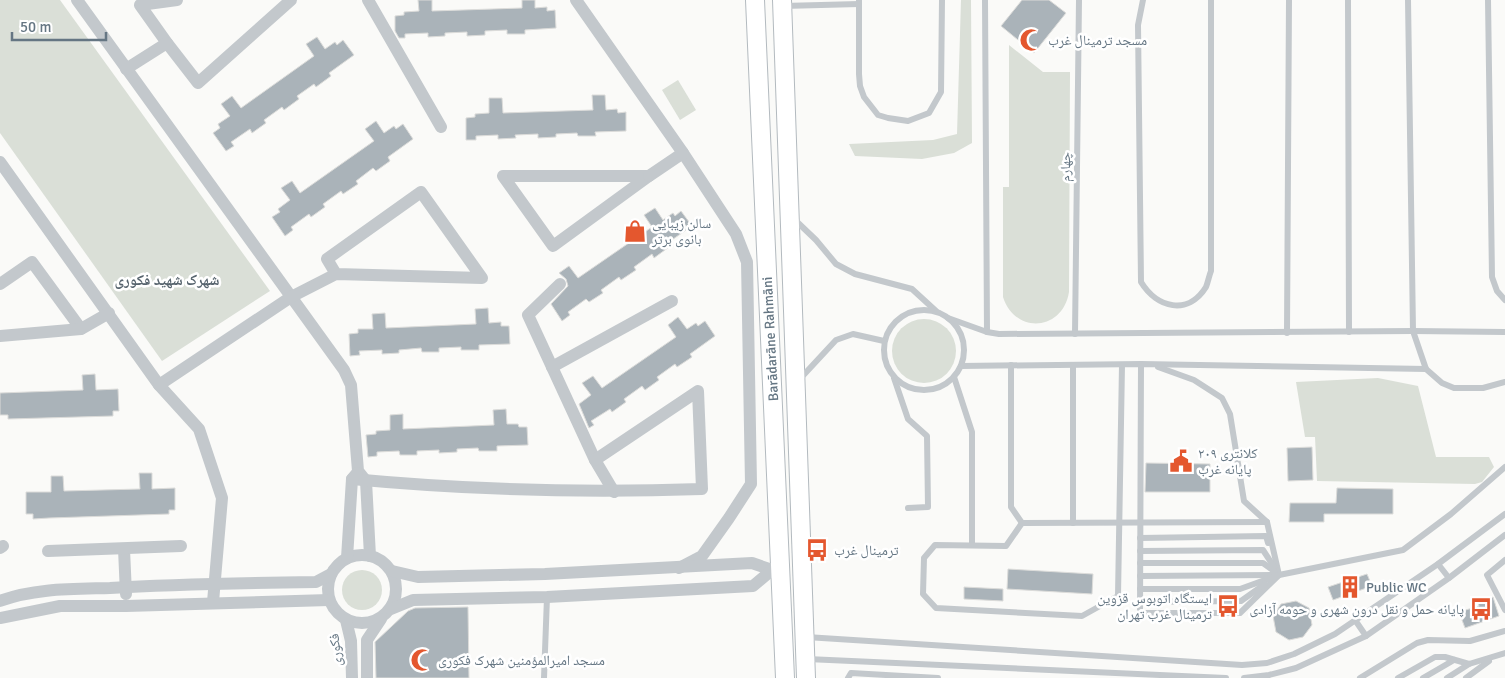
<svg xmlns="http://www.w3.org/2000/svg" width="1505" height="678" viewBox="0 0 1505 678" font-family="Signika,'Noto Naskh Arabic',sans-serif">
	<style>
		.green { fill: #dadfd7 }
		.building { fill: #aab3b9; stroke: #dcdcda }
		.lines { fill: none; stroke-linecap: round; stroke-linejoin: round }
		.secondary-casing { stroke: #b3babf; stroke-width: 20 }
		.service { stroke: #c3c8cc; stroke-width: 6 }
		.minor { stroke: #c3c8cc; stroke-width: 12 }
		.secondary { stroke: #fff; stroke-width: 18 }
		.labels { text-anchor: middle; stroke-width: 5; stroke-linejoin: round; paint-order: stroke }
		.poi-label { font-size: 14px; fill: #657683; stroke: #fff; text-anchor: start }
		.street-label { font-size: 14px; fill: #657683; stroke: #fff }
		.neighbourhood-label { font-size: 15px; font-weight: bold; fill: #57646e; stroke: #fff }
	</style>
	<rect width="100%" height="100%" fill="#fafaf8"/>
	<g class="green">
		<path d="M0 0H60L270 291 162 361 0 133Z"/>
		<path d="M961 0H971L972 143 954 153 922 159 855 156 849 144 933 140 957 134Z"/>
		<path d="M1009 45 1043 72H1070L1069 292C1063 331 1015 335 1003 297V187H1009Z"/>
		<path d="M678 80 696 110 680 120 662 90Z"/>
		<circle cx="924" cy="351" r="32"/>
		<path d="M1378 378 1418 386 1436 457H1489L1494 467 1482 482 1475 484 1317 481 1315 437H1305L1296 382Z"/>
		<circle cx="362" cy="590" r="20"/>
	</g>
	<g class="building">
		<path d="M418 0H432V11L522 8V0H535V8L547 7V11L555 10 556 28 525 30V34H507V30L485 31V35L467 36V32L445 33V36L428 37V33L405 34V38H399L395 31V16L404 15V12L419 11Z"/>
		<path d="M1022 0H1049L1066 13 1034 53 1001 26Z"/>
		<path d="M317 37 325 49 335 42 337 45 343 40 354 55 329 73 331 76 316 87 314 84 297 96 299 99 284 110 282 107 264 120 266 123 252 133 250 129 231 142 234 146 226 151 213 133 220 128 218 124 230 116 221 104 232 96 241 108 314 56 306 44Z"/>
		<path d="M592 95H605L606 110 617 109 618 113 626 112V131L595 132 596 136H578L577 133 556 134V137L538 138V134L515 135 516 138 498 139V135L476 136V140H466V118L475 117V114L489 113V98H502L503 113 593 110Z"/>
		<path d="M376 121 384 133 394 126 396 129 403 124 413 139 388 157 390 161 376 171 373 168 356 181 358 184 343 194 341 191 323 204 325 207 311 217 309 214 291 227 293 230 285 236 272 217 280 212 278 209 290 200 281 188 292 181 300 193 374 141 365 129Z"/>
		<path d="M655 208 663 220 673 213 675 216 681 211 692 226 666 244 669 247 654 258 652 254 634 267 636 270 621 280 619 277 601 290 603 293 589 302 586 299 568 312 570 315 562 321 551 304 568 286 566 279 559 273 569 266 578 278 652 227 644 215Z"/>
		<path d="M488 308 489 323 501 322V326H509L510 344 479 345V350H461V347L439 348V352H422L421 348 399 350V353L382 354V350L359 351 360 355 350 356 349 334 358 333V329H373L372 314 385 313 386 328 476 324 475 309Z"/>
		<path d="M678 317 687 329 696 323 698 326 705 321 715 336 690 354 692 357 677 367 675 364 657 377 659 380 645 390 642 386 624 399 626 402 612 412 610 409 591 421 594 425 589 428 579 404 591 395 582 383 593 376 602 388 676 337 668 325Z"/>
		<path d="M95 374 96 390 118 389 119 411H113V416L8 419V415H0V393L83 390 82 375Z"/>
		<path d="M506 409 507 424H518L519 427H527L528 445 497 446V451H479L478 448 457 449V452L439 453V450L417 451V455H400L399 451 377 452V456L368 457 366 435 376 434V431L390 430V415L403 414V429L494 425 493 410Z"/>
		<path d="M1312 447 1313 480 1288 481 1287 448Z"/>
		<path d="M1146 463 1210 464V492H1145Z"/>
		<path d="M139 473H152V489L175 488V510H169V514L49 518 33 519V514H26V492H51V476H63L64 491 140 489Z"/>
		<path d="M1337 488 1393 489V514H1324V522H1289L1290 503H1336Z"/>
		<path d="M1008 569 1093 574 1092 594 1007 589Z"/>
		<path d="M1367 574 1372 586 1333 600 1328 587Z"/>
		<path d="M964 587 1003 589V601L964 599Z"/>
		<path d="M1493 597 1499 616 1465 628 1459 612 1479 606 1478 603Z"/>
		<path d="M1296 601 1309 608 1312 625 1303 637 1289 640 1276 632 1273 616 1281 604Z"/>
		<path d="M468 607 469 678H376L375 642 408 611 415 608Z"/>
	</g>
	<g class="lines">
		<defs>
			<g id="secondary">
				<path d="M755 0 785 678"/>
				<path d="M782 0 806 678"/>
			</g>
		</defs>
		<use href="#secondary" class="secondary-casing"/>
		<g class="service">
			<path d="M859 0V74L860 86 864 97 878 115 888 118 908 121 929 113 941 92 942 0"/>
			<path d="M985 0 987 332"/>
			<path d="M1143 0 1138 25 1141 282C1157 308 1188 316 1206 287 1208 282 1209 276 1211 271V0"/>
			<path d="M1348 0 1349 332"/>
			<path d="M1408 0 1413 331 1426 369 1442 383 1454 388H1483L1505 382"/>
			<path d="M1488 0 1492 277 1497 291 1505 300"/>
			<path d="M783 6 859 4"/>
			<path d="M794 219 816 240 836 264 855 274 912 289 936 311"/>
			<circle cx="924" cy="350" r="40"/>
			<path d="M948 318 987 332 999 334 1413 331 1505 332"/>
			<path d="M1287 333 1289 0"/>
			<path d="M1075 334 1079 0"/>
			<path d="M1141 364 1140 613H1240L1279 575"/>
			<path d="M1011 365V507L1022 523"/>
			<path d="M961 366 1141 364 1426 369"/>
			<path d="M1158 367 1194 380 1222 398 1230 414 1244 501 1267 522 1279 575"/>
			<path d="M954 377 972 432V545"/>
			<path d="M894 378 908 419 927 436 928 507 908 508"/>
			<path d="M798 381 836 340 853 334 884 341"/>
			<path d="M1022 523 1006 546 935 545 924 558 923 594 936 608 1082 616 1118 596 1122 365"/>
			<path d="M1022 523 1267 522"/>
			<path d="M1073 523V365"/>
			<path d="M1140 538 1266 536 1268 543"/>
			<path d="M1140 551 1263 550 1276 570"/>
			<path d="M1505 560 1487 575 1505 610"/>
			<path d="M1140 563H1263L1274 571"/>
			<path d="M1438 564 1449 578"/>
			<path d="M1140 576 1273 575"/>
			<path d="M1140 589H1240L1279 575 1403 550 1451 514 1505 467"/>
			<path d="M1140 602 1241 601 1265 584"/>
			<path d="M1355 620 1366 636"/>
			<path d="M806 637 1242 665 1267 663 1294 654 1335 634 1438 564 1505 514"/>
			<path d="M807 659 1226 678"/>
			<path d="M544 678 547 597"/>
			<path d="M848 678 851 673 938 678"/>
			<path d="M1244 678 1269 675 1296 668 1366 636 1449 578 1505 535"/>
			<path d="M1360 678 1417 643 1428 640 1470 641 1505 631"/>
			<path d="M1398 678 1435 657H1445L1469 664 1505 653"/>
			<path d="M1423 678 1454 660"/>
			<path d="M1447 678 1469 664"/>
			<path d="M1466 678 1489 661"/>
		</g>
		<g class="minor">
			<path d="M77 0 344 370 351 385 358 471 366 481 370 556"/>
			<path d="M177 0 140 5 167 43 198 83 291 0"/>
			<path d="M368 0 441 127"/>
			<path d="M576 0 683 153 736 234 747 262 751 484 729 518 702 556 679 568"/>
			<path d="M126 69 167 43"/>
			<path d="M0 162 159 385 199 429 222 498 213 602"/>
			<path d="M503 176H649L553 246Z"/>
			<path d="M649 176 683 153"/>
			<path d="M0 284 32 262 81 329"/>
			<path d="M560 284 528 315 595 460 614 492"/>
			<path d="M0 336 81 329 109 313"/>
			<path d="M552 367 672 301"/>
			<path d="M159 385 291 297 336 274 482 278 421 192 327 259 336 274"/>
			<path d="M352 479C468 490 585 493 702 489L698 391 595 460"/>
			<path d="M0 548 3 546"/>
			<path d="M124 549 126 594"/>
			<path d="M48 551 181 546"/>
			<circle cx="362" cy="589" r="34"/>
			<path d="M347 558 352 479 357 473"/>
			<path d="M392 571 418 577 545 574 752 563 772 570H781"/>
			<path d="M0 601C34 588 74 589 110 588 179 584 247 583 316 582L331 574"/>
			<path d="M391 609 413 600 547 597 753 586 772 570"/>
			<path d="M0 618 60 606H126L329 600"/>
			<path d="M346 620 351 641 352 678"/>
			<path d="M367 678V640L381 619"/>
		</g>
		<use href="#secondary" class="secondary"/>
	</g>
	<defs>
		<symbol id="mosque-bare" viewBox="-9 -9 18 18"><path d="M3.5-4.9A6 6 0 1 0 3.5 4.9A5 5 0 1 1 3.5-4.9Z" fill="#e4572e" stroke="#fff" stroke-width="2.5" paint-order="stroke"/></symbol>
		<symbol id="shop-bare" viewBox="-9 -9 18 18"><path d="M-5-2.5h2.3a2.7 3.5 0 0 1 5.4 0H5L5.5 6h-11ZM-1.5-2.5h3a1.5 2.3 0 0 0-3 0Z" fill="#e4572e" stroke="#fff" stroke-width="2.5" paint-order="stroke"/></symbol>
		<symbol id="civic-bare" viewBox="-9 -9 18 18"><path d="M-.6-6.5H3V-4.5H.6V-3L4-1V1h2V6H-6V1h2V-1L-.6-3ZM-1.2 2.5V6h2.4V2.5Z" fill="#e4572e" stroke="#fff" stroke-width="2.5" paint-order="stroke"/></symbol>
		<symbol id="bus-bare" viewBox="-9 -9 18 18"><path d="M-5-6H5V4H4V6H2V4H-2V6H-4V4H-5ZM-3.5-4V0h7V-4ZM-3.5 1.2v1.5H-2V1.2ZM2 1.2v1.5H3.5V1.2Z" fill="#e4572e" stroke="#fff" stroke-width="2.5" paint-order="stroke"/></symbol>
		<symbol id="building-bare" viewBox="-9 -9 18 18"><path d="M-4-6H4V6H1V3H-1V6H-4ZM-2.5-4.3h1.7v1.8h-1.7ZM.8-4.3h1.7v1.8H.8ZM-2.5-1h1.7V.8h-1.7ZM.8-1h1.7V.8H.8Z" fill="#e4572e" stroke="#fff" stroke-width="2.5" paint-order="stroke"/></symbol>
	</defs>
	<g fill-rule="evenodd">
		<use href="#mosque-bare" x="1015" y="24" width="32" height="32"/>
		<use href="#shop-bare" x="619" y="215" width="32" height="32"/>
		<use href="#civic-bare" x="1165" y="445" width="32" height="32"/>
		<use href="#bus-bare" x="801" y="534" width="32" height="32"/>
		<use href="#building-bare" x="1334" y="571" width="32" height="32"/>
		<use href="#bus-bare" x="1212" y="590" width="32" height="32"/>
		<use href="#bus-bare" x="1465" y="593" width="32" height="32"/>
		<use href="#mosque-bare" x="406" y="644" width="32" height="32"/>
	</g>
	<g class="labels">
		<g class="poi-label">
			<text x="1048" y="45">مسجد ترمینال غرب</text>
			<text x="652" y="228">سالن زیبایی<tspan x="652" dy="16">بانوی برتر</tspan></text>
			<text x="1198" y="458">کلانتری ۲۰۹<tspan x="1198" dy="16">پایانه غرب</tspan></text>
			<text x="834" y="555">ترمینال غرب</text>
			<text x="1366" y="592">Public WC</text>
			<text x="1212" y="603" text-anchor="end">ایستگاه اتوبوس قزوین<tspan x="1212" dy="16">ترمینال غرب تهران</tspan></text>
			<text x="1464" y="614" text-anchor="end">پایانه حمل و نقل درون شهری و حومه آزادی</text>
			<text x="438" y="665">مسجد امیرالمؤمنین شهرک فکوری</text>
		</g>
		<g class="street-label">
			<text transform="translate(1065 167) rotate(-89)" y="5">چهارم</text>
			<text transform="translate(770 339) rotate(-93)" y="5">Barādarāne Rahmāni</text>
			<text transform="translate(335 650) rotate(-95)" y="5">فکوری</text>
		</g>
		<g class="neighbourhood-label">
			<text x="167" y="285">شهرک شهید فکوری</text>
		</g>
	</g>
	<path d="M12 32v8h94v-8" fill="none" stroke="#657683" stroke-width="2.5"/>
	<text x="20" y="32" font-size="15" fill="#657683" stroke="#ffffff" stroke-width="4" paint-order="stroke">50 m</text>
</svg>
